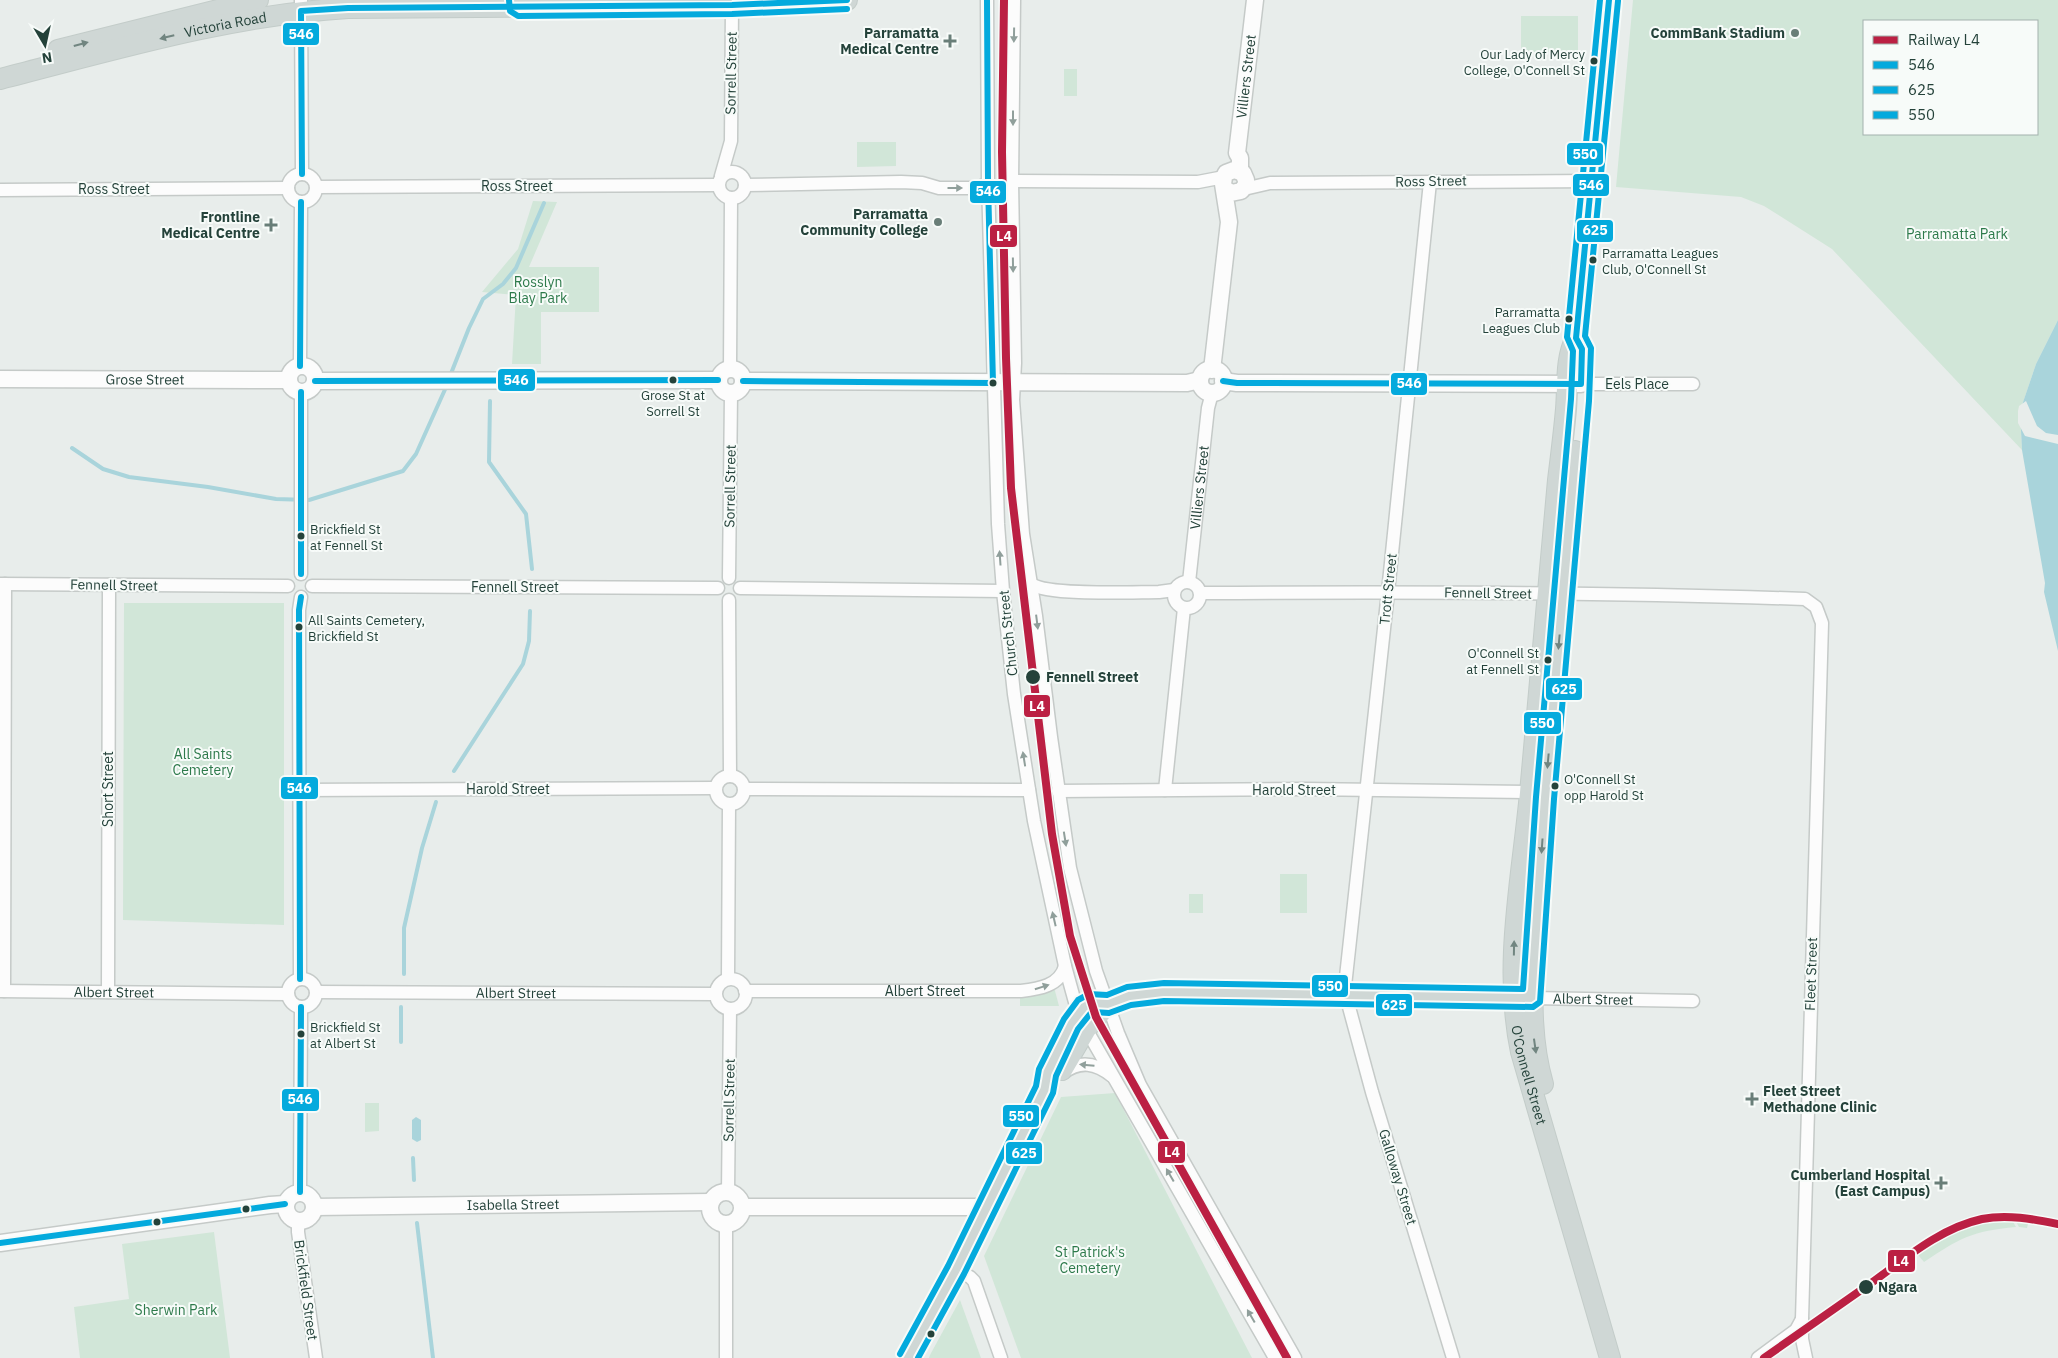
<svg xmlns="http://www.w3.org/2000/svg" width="2058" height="1358" viewBox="0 0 2058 1358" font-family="'IBM Plex Sans',sans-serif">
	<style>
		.green { fill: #d1e6d8; fill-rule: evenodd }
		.water { fill: #a9d4db }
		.pier { fill: #e8edeb }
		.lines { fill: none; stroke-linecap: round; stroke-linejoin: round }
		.stream { stroke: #a9d4db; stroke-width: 4 }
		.minor-casing { stroke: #c5cac8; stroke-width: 15 }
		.tertiary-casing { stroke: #c5cac8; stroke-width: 19 }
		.primary-casing { stroke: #c3ccc9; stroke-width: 22 }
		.minor { stroke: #fcfcfc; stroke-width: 12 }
		.tertiary { stroke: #fcfcfc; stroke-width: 16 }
		.primary { stroke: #cfd7d5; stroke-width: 20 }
		.tram { stroke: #c9cdcc; stroke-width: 1 }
		.bus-1-casing { stroke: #f7fbf9; stroke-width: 10 }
		.bus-2-casing { stroke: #f7fbf9; stroke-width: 10 }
		.bus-3-casing { stroke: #f7fbf9; stroke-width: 10 }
		.bus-1 { stroke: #04aadd; stroke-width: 6 }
		.bus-2 { stroke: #04aadd; stroke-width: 6 }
		.bus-3 { stroke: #04aadd; stroke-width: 6 }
		.rail-1-casing { stroke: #f7fbf9; stroke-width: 11 }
		.rail-1 { stroke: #bb2043; stroke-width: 8 }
		.oneway { fill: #909f9b }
		.oneway2 { fill: #718580 }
		.poi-dot { fill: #697e78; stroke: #f7fbf9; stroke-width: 2 }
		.bus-dot { fill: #24423a; stroke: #f7fbf9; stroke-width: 2 }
		.labels { text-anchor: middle; stroke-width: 4; stroke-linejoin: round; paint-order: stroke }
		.bus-label { font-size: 13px; fill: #24423a; stroke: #f7fbf9; text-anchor: start }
		.street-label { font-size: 14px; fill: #24423a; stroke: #f7fbf9 }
		.poi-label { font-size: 14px; font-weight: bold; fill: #24423a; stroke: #f7fbf9; text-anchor: end }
		.park-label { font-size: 14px; fill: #2d7a4b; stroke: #f7fbf9 }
		.stop-label { font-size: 14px; font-weight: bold; fill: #24423a; stroke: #f7fbf9; text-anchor: start }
		.line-badge { stroke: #f7fbf9; stroke-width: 2 }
		.badge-label { font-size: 14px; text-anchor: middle; font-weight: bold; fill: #fff }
	</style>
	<rect width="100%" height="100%" fill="#e8edeb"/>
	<g class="green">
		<path d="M1633 0H2058V320L2036 364 2020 411 2022 450 1832 249 1764 206 1741 197 1616 187ZM1864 21H2037V134H1864Z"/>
		<rect x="1521" y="16" width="57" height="36"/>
		<rect x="1064" y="69" width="13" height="27"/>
		<path d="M857 142H896V166L857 167Z"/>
		<path d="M533 201 557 202 529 267H599V312H541V364H512L516 295 482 292 518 249Z"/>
		<path d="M124 603H284V925L123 920Z"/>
		<path d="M1043 741H1049L1055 796 1056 836Z"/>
		<rect x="1280" y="874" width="27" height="39"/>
		<rect x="1189" y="894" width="14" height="19"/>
		<path d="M1054 987 1059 1006H1020V997Z"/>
		<path d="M1115 1093 1252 1358H1021L984 1256 1061 1097Z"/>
		<path d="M365 1103H379V1131L365 1132Z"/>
		<path d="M2008 1213 2016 1227C1972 1231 1960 1238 1924 1262L1914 1250C1946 1228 1968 1215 2008 1213Z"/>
		<path d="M2011 1213 2030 1216 2027 1228 2019 1227Z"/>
		<path d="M214 1232 230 1358H80L74 1307 129 1299 122 1244Z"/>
		<path d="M960 1300 981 1358H929L930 1355Z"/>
	</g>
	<g class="water">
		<path d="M2058 320V651L2044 592 2045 583 2022 450 2020 411 2036 364Z"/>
		<path d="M416 1117 421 1120V1140L417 1142 412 1139V1120Z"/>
	</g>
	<path class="pier" d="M2026 401 2037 426 2046 433 2058 435V444L2025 436 2018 423V411L2019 406Z"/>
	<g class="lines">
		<g class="stream">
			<path d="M450 376 469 328 483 299 503 284 516 268 544 203"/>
			<path d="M490 401 489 462 526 514 532 569"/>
			<path d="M72 448 103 469 129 477 208 487 276 499 309 500 403 471 416 454 447 385"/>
			<path d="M454 771 523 664 529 641 530 611"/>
			<path d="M404 974V928L422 848 436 802"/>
			<path d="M401 1007V1042"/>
			<path d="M413 1158 414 1180"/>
			<path d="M417 1223 433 1358"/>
		</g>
		<defs>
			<g id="minor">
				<path d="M301 0 302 174"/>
				<path d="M987 0 988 182 998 524 1003 591 1014 694 1034 821 1065 966 1078 1013 1086 1029 1275 1358"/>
				<path d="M1014 0 1012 181 1015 363 1013 400 1023 534 1036 616 1051 737 1070 868 1096 971 1118 1033 1140 1085 1295 1358"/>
				<circle cx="732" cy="185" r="13"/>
				<circle cx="302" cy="188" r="14"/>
				<path d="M721 176 731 141 732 5"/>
				<path d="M1012 181 1198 182 1224 177"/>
				<path d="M1430 182 1388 592 1345 986 1346 996 1372 1092 1453 1358"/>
				<path d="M745 185 901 182 922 183 939 188H975L984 185 988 182"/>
				<path d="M316 187 718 185"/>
				<path d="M1244 189 1270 183 1592 181"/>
				<path d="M0 190 288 188"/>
				<path d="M300 366 301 202"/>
				<path d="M730 369 731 198"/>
				<path d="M1581 384H1693"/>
				<path d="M301 392V574"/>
				<path d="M729 578 731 393"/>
				<path id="s1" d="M1189 582 1208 408 1212 393"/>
				<circle cx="1187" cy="595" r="13"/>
				<path d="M0 584 288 586"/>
				<path d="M1031 584C1049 596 1133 592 1159 592L1174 590"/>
				<path d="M312 586 718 588"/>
				<path d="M740 588 1003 591"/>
				<path d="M1200 593C1402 592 1603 592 1805 599L1816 607 1822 623 1802 1319V1339L1806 1358"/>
				<path d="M729 600 730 776"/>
				<circle cx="730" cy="790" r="14"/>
				<path d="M744 789 1029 790"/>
				<path d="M300 790 715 788"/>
				<path d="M1165 790 1184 608"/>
				<path d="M1058 791 1305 789 1530 792"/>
				<path d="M728 978 729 805"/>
				<circle cx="731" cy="994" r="15"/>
				<path d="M300 979 299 655V610L301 597"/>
				<circle cx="302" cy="993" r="14"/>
				<path id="s2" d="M0 991 288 994"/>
				<path d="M4 991 5 584"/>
				<path id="s3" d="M745 991H1021C1038 989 1060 986 1065 966"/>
				<path d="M108 992 109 585"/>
				<path id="s4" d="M316 992 715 994"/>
				<path id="s5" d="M1532 998 1693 1001"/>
				<path d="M1063 1073C1080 1060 1096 1063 1112 1076"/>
				<path d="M300 1192 301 1007"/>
				<path d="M728 1192 730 1009"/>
				<path d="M298 1221V1232L316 1358"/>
				<path d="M723 1224 726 1231V1358"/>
				<path d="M956 1270 970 1277 974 1281 1001 1358"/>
				<path d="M1758 1358 1796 1330 1802 1319"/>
			</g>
			<g id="tertiary">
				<path id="s6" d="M1240 171V158L1237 153 1255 0"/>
				<circle cx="302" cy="379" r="13"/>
				<circle cx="731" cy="381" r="12"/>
				<circle cx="1212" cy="381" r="12"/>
				<path d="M1212 370 1229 222 1223 184 1224 177 1226 173 1234 170 1243 173 1246 180V185L1241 191 1231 193 1225 189"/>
				<path id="s7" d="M0 379 289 380"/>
				<path d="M315 381 718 380"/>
				<path d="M743 381 1187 383 1200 380"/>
				<path d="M1223 381 1237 383 1581 384"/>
				<circle cx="726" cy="1208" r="16"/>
				<circle cx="300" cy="1207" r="14"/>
				<path id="s8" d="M314 1207 711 1202"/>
				<path d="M743 1207H987"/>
				<path d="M0 1243 270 1205 285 1204"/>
			</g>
			<g id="primary">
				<path id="s9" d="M1609 0 1576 338C1565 358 1568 386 1566 409 1564 432 1561 456 1558 480 1548 584 1540 689 1530 793 1522 879 1503 966 1521 1052L1610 1358"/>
				<path d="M58 50 258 0"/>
				<path id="s10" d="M0 79C114 50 230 15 348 8L732 5 847 0"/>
				<path d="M1062 1070 1086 1029 1108 1004"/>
				<path d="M1543 1084C1531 1043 1532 1001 1533 959L1575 451"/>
				<path d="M908 1358 956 1270 1045 1089 1047 1073 1071 1024 1084 1007 1091 1003 1108 1004 1129 996 1164 992 1450 998 1527 997"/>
			</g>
		</defs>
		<use href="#minor" class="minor-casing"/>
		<use href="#tertiary" class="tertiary-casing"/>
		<use href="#primary" class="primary-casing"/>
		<use href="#minor" class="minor"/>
		<use href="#tertiary" class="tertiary"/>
		<use href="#primary" class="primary"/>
		<path class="tram" d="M1768 1358 1778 1348"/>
		<defs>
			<g id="bus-1">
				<path d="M987 0 988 182 993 383"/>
				<path d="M302 174 301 11 348 8 732 5 847 0"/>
				<path d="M300 366 301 202"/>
				<path d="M315 381 718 380"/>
				<path d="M743 381 993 383"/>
				<path d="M1223 381 1237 383 1581 384 1582 349 1576 338 1609 0"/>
				<path d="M301 392V574"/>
				<path d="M300 979 299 610 301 597"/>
				<path d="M300 1192 301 1007"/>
				<path d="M0 1243 285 1204"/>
			</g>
			<g id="bus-2">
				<path d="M509 0 510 11 518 16 732 14 847 9"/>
				<path d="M918 1358 964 1274 1053 1093 1056 1076 1078 1029 1090 1014 1093 1012 1109 1013 1131 1005 1164 1001 1533 1007 1540 1002 1554 799 1589 401 1591 348 1585 336 1618 1"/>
			</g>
			<path id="bus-3" d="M900 1354 948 1266 1036 1086 1039 1069 1064 1019 1078 1000 1089 994 1107 995 1127 987 1164 983 1523 989 1536 797 1571 399 1573 351 1567 337 1600 0"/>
		</defs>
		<use href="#bus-1" class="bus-1-casing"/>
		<use href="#bus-2" class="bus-2-casing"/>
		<use href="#bus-3" class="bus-3-casing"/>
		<use href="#bus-1" class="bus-1"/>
		<use href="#bus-2" class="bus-2"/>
		<use href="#bus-3" class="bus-3"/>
		<defs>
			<g id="rail-1">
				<path d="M1004 0 1002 152 1006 358 1011 488 1052 834 1070 936 1096 1017 1287 1358"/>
				<path d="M1764 1358C1801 1332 1837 1307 1874 1281 1907 1257 1941 1228 1982 1219 2007 1214 2033 1219 2058 1224"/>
			</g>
		</defs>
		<use href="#rail-1" class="rail-1-casing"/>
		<use href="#rail-1" class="rail-1"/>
	</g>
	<defs><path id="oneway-solid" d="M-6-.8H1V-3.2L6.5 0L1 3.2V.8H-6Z" transform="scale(1.25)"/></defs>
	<g class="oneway">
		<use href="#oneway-solid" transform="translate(1014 35) rotate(91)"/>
		<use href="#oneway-solid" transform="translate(1013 118) rotate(90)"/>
		<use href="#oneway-solid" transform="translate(955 188)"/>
		<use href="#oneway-solid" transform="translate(1013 265) rotate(89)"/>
		<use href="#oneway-solid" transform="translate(1000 558) rotate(-94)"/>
		<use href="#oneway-solid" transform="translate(1037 622) rotate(83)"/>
		<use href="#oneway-solid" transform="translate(1024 759) rotate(-99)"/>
		<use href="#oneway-solid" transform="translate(1065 839) rotate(81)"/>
		<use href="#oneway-solid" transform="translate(1054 919) rotate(-103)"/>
		<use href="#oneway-solid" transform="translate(1042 987) rotate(-18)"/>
		<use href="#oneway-solid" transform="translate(1087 1065) rotate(-175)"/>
		<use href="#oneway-solid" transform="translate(1170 1175) rotate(-120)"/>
		<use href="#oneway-solid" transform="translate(1251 1316) rotate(-120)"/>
	</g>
	<g class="oneway2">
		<use href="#oneway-solid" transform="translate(167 37) rotate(166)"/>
		<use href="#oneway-solid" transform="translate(81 44) rotate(-15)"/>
		<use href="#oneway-solid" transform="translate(1559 642) rotate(95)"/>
		<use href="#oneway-solid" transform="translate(1548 761) rotate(95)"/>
		<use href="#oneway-solid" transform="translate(1542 846) rotate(94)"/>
		<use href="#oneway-solid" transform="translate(1514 948) rotate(-89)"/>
		<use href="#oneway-solid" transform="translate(1535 1046) rotate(82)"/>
	</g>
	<g class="poi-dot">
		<circle cx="1795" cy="33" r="5"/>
		<path d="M947.5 33.5h5v5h5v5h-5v5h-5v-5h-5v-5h5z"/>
		<circle cx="938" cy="222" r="5"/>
		<path d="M268.5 217.5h5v5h5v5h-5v5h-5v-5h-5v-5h5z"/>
		<path d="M1749.5 1091.5h5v5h5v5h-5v5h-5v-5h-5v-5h5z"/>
		<path d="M1938.5 1175.5h5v5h5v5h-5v5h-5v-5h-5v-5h5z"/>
	</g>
	<g class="bus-dot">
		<circle cx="1594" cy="61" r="4.5"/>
		<circle cx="1593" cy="260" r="4.5"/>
		<circle cx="1569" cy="319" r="4.5"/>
		<circle cx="673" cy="380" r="4.5"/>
		<circle cx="993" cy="383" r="4.5"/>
		<circle cx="301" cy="536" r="4.5"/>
		<circle cx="299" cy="627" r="4.5"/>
		<circle cx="1548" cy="660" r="4.5"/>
		<circle cx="1033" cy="677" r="8"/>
		<circle cx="1555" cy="786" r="4.5"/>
		<circle cx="301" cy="1034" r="4.5"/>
		<circle cx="246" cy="1209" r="4.5"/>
		<circle cx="157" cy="1222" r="4.5"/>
		<circle cx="1866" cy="1287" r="8"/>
		<circle cx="931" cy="1334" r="4.5"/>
	</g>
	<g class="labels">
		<g class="bus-label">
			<text x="1585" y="59" text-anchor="end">Our Lady of Mercy<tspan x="1585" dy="16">College, O'Connell St</tspan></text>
			<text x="1602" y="258">Parramatta Leagues<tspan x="1602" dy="16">Club, O'Connell St</tspan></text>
			<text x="1560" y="317" text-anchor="end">Parramatta<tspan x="1560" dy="16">Leagues Club</tspan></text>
			<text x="673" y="400" text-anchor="middle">Grose St at<tspan x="673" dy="16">Sorrell St</tspan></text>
			<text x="310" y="534">Brickfield St<tspan x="310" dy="16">at Fennell St</tspan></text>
			<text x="308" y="625">All Saints Cemetery,<tspan x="308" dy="16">Brickfield St</tspan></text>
			<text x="1539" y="658" text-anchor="end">O'Connell St<tspan x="1539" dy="16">at Fennell St</tspan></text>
			<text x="1564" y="784">O'Connell St<tspan x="1564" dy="16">opp Harold St</tspan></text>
			<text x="310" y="1032">Brickfield St<tspan x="310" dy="16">at Albert St</tspan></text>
		</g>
		<g class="street-label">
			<text dy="5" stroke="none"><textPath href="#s10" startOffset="232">Victoria Road</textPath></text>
			<text transform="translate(731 73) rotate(-89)" y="5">Sorrell Street</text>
			<text dy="5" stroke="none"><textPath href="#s6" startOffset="96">Villiers Street</textPath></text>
			<text transform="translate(1431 181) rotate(-1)" y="5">Ross Street</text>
			<text x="517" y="191">Ross Street</text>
			<text x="114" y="194">Ross Street</text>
			<text dy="5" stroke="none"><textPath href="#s7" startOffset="145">Grose Street</textPath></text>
			<text x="1637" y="389">Eels Place</text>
			<text transform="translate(730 486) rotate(-89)" y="5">Sorrell Street</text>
			<text dy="5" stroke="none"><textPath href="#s1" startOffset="95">Villiers Street</textPath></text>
			<text transform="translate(114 585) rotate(1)" y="5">Fennell Street</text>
			<text x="515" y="592">Fennell Street</text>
			<text transform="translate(1388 589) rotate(-84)" y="5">Trott Street</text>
			<text transform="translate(1488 593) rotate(1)" y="5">Fennell Street</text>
			<text transform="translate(1008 633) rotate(-96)" y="5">Church Street</text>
			<text transform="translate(108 789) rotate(-90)" y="5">Short Street</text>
			<text x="508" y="794">Harold Street</text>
			<text x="1294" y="795">Harold Street</text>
			<text transform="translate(1811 974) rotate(-88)" y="5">Fleet Street</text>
			<text dy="5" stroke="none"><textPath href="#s2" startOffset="114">Albert Street</textPath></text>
			<text dy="5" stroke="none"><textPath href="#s3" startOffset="180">Albert Street</textPath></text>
			<text dy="5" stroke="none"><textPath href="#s4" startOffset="200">Albert Street</textPath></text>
			<text dy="5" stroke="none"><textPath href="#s5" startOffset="61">Albert Street</textPath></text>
			<text dy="5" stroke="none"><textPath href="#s9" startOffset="1082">O'Connell Street</textPath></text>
			<text transform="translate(729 1100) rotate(-89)" y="5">Sorrell Street</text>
			<text transform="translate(1398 1177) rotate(73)" y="5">Galloway Street</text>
			<text dy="5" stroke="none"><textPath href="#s8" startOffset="199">Isabella Street</textPath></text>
			<text transform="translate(306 1290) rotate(82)" y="5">Brickfield Street</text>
		</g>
		<g class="poi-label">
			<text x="939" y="38">Parramatta<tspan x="939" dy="16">Medical Centre</tspan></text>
			<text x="1785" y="38">CommBank Stadium</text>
			<text x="928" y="219">Parramatta<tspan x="928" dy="16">Community College</tspan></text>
			<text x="260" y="222">Frontline<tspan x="260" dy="16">Medical Centre</tspan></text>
			<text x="1763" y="1096" text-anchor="start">Fleet Street<tspan x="1763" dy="16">Methadone Clinic</tspan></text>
			<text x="1930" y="1180">Cumberland Hospital<tspan x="1930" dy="16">(East Campus)</tspan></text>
		</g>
		<g class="park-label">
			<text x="1957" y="239">Parramatta Park</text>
			<text x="538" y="287">Rosslyn<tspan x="538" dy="16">Blay Park</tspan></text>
			<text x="203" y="759">All Saints<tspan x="203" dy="16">Cemetery</tspan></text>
			<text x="1090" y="1257">St Patrick's<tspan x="1090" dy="16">Cemetery</tspan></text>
			<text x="176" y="1315">Sherwin Park</text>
		</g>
		<g class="stop-label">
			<text x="1046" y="682">Fennell Street</text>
			<text x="1878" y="1292">Ngara</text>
		</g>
	</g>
	<g class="line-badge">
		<rect x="282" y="22" width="38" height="24" rx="5" fill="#04aadd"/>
		<rect x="1566" y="142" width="38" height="24" rx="5" fill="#04aadd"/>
		<rect x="1572" y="173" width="38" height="24" rx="5" fill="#04aadd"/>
		<rect x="969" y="180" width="38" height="24" rx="5" fill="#04aadd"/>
		<rect x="1576" y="219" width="38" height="24" rx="5" fill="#04aadd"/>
		<rect x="989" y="224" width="29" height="24" rx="5" fill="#bb2043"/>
		<rect x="497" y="368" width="39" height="24" rx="5" fill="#04aadd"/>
		<rect x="1390" y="372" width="38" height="24" rx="5" fill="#04aadd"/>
		<rect x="1545" y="677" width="38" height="24" rx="5" fill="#04aadd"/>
		<rect x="1023" y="694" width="28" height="24" rx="5" fill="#bb2043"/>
		<rect x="1523" y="711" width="39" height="24" rx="5" fill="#04aadd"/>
		<rect x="280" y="776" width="39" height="24" rx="5" fill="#04aadd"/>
		<rect x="1311" y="974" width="38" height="24" rx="5" fill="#04aadd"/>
		<rect x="1375" y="993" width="38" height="24" rx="5" fill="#04aadd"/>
		<rect x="281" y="1088" width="39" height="24" rx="5" fill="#04aadd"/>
		<rect x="1002" y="1104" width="38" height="24" rx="5" fill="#04aadd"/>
		<rect x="1157" y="1140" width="29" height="24" rx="5" fill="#bb2043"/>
		<rect x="1005" y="1141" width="38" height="24" rx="5" fill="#04aadd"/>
		<rect x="1887" y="1249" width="29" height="24" rx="5" fill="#bb2043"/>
	</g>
	<g class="badge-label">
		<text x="301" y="39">546</text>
		<text x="1585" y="159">550</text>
		<text x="1591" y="190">546</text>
		<text x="988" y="196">546</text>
		<text x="1595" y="235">625</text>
		<text x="1004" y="241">L4</text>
		<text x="516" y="385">546</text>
		<text x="1409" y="388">546</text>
		<text x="1564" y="694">625</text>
		<text x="1037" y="711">L4</text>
		<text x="1542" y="728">550</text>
		<text x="299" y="793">546</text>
		<text x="1330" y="991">550</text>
		<text x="1394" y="1010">625</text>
		<text x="300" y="1104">546</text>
		<text x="1021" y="1121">550</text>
		<text x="1172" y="1157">L4</text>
		<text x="1024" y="1158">625</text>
		<text x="1901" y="1266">L4</text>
	</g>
	<rect x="1863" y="20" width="175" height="115" fill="#f7fbf9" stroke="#a3b1ad"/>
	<rect x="1873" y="36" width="25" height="8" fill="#bb2043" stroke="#a3b1ad"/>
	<text x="1908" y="45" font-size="15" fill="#24423a">Railway L4</text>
	<rect x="1873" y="61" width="25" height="8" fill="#04aadd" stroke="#a3b1ad"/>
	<text x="1908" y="70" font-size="15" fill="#24423a">546</text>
	<rect x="1873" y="86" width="25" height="8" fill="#04aadd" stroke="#a3b1ad"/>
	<text x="1908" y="95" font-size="15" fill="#24423a">625</text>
	<rect x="1873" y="111" width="25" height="8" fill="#04aadd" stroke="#a3b1ad"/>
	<text x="1908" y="120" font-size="15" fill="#24423a">550</text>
	<g transform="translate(45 45) rotate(171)" stroke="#f7fbf9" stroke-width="4" paint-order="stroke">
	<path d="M0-4L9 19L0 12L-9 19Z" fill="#24423a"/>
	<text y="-8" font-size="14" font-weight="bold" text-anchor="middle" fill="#24423a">N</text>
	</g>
</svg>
